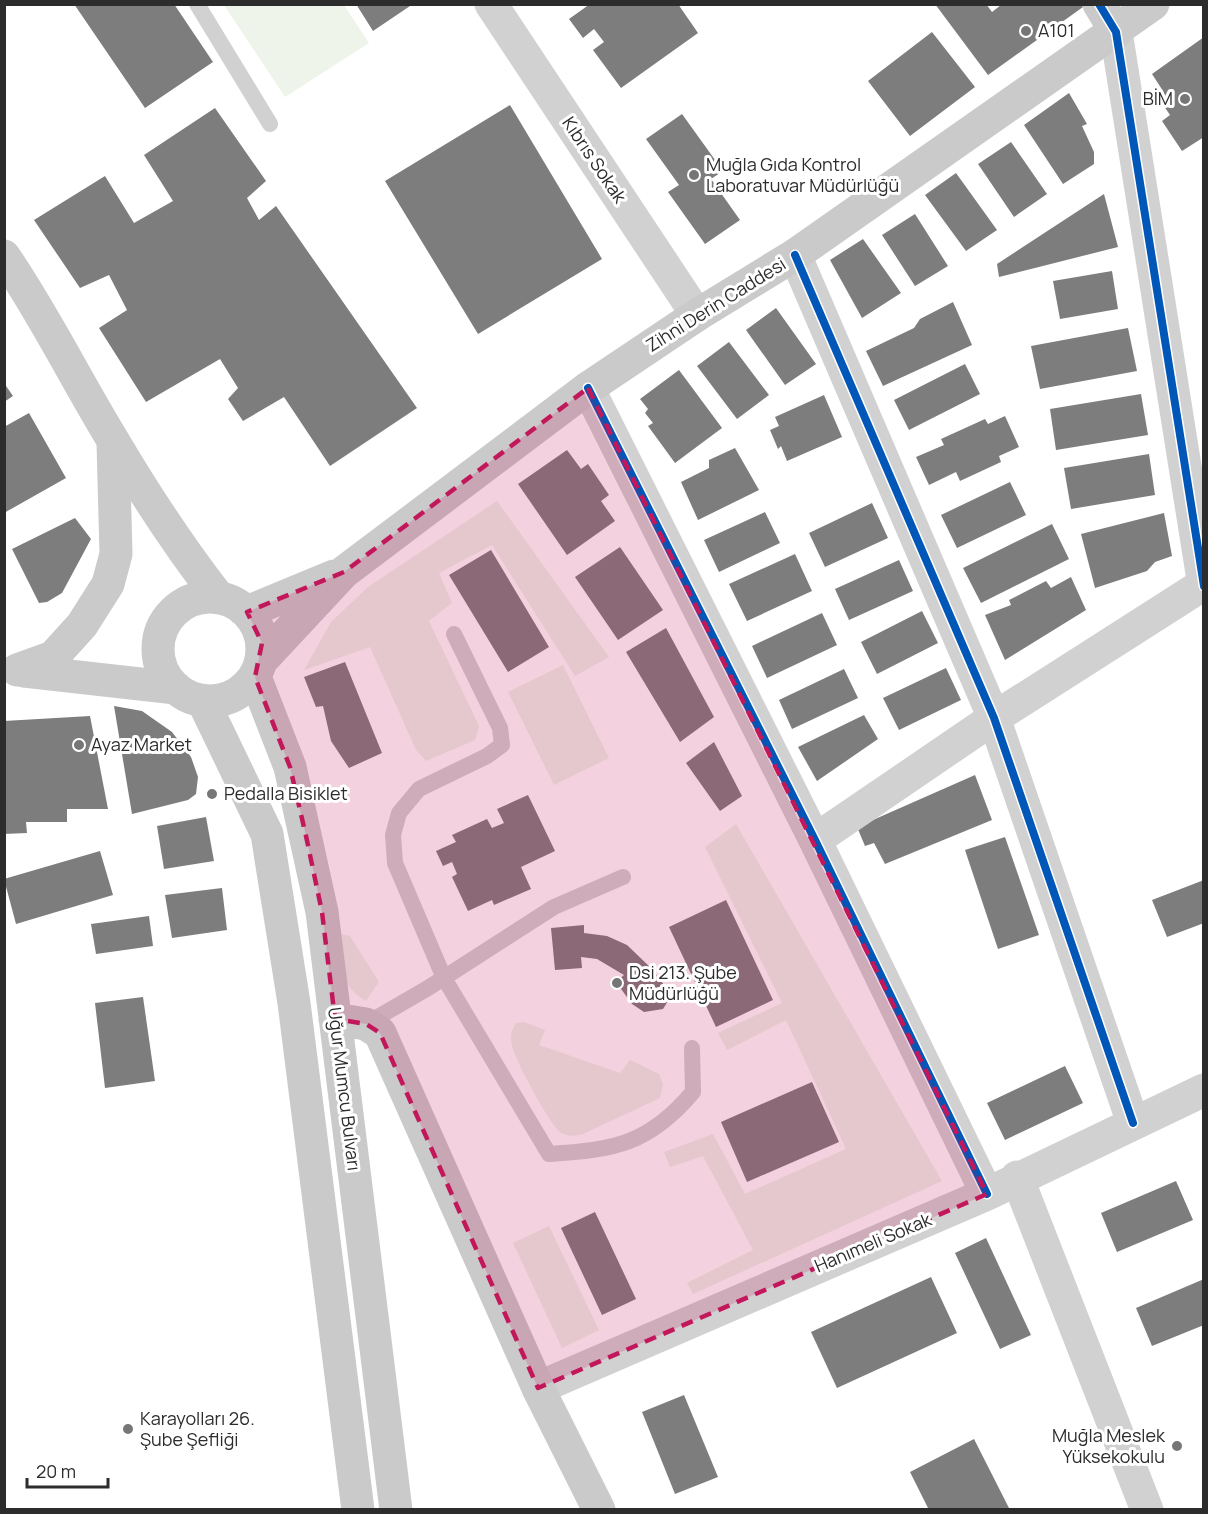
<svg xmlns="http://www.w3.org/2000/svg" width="1208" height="1514" viewBox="0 0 1208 1514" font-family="Manrope,sans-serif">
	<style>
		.green { fill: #eef4ea }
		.building { fill: #7d7d7d }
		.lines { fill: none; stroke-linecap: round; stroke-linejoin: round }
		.lane { stroke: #d1d1d1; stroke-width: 16 }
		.street { stroke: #d1d1d1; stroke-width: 33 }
		.secondary { stroke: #cacaca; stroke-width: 33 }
		.cycleway-casing { stroke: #fff; stroke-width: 11 }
		.cycleway { stroke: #0057b8; stroke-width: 8 }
		.marked { fill: #c2185b; fill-opacity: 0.2; stroke: #c2185b; stroke-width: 4.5; stroke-dasharray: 12 8; stroke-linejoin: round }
		.poi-dot { fill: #767676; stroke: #fff; stroke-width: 2 }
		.labels { text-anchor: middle; stroke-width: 6; stroke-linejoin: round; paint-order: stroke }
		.poi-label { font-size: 18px; fill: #2c2c2c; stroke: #fff; text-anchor: start }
		.street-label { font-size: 18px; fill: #2c2c2c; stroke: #fff }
	</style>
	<rect width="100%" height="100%" fill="#fff"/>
	<!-- green -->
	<path class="green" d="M224,5H344L369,43L285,97Z
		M497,501L609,657L575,676L492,545L439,573L452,603L429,621L479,726L475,740L426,761L416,750L370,647L304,670L331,622L368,587Z
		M563,665L609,758L554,785L508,692Z
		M736,824L942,1181L693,1294L687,1283L753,1250L703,1156L670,1167L664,1152L713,1134L745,1194L846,1149L786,1020L727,1050L718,1033L782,1003L705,847Z
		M340,934L350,936L379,982L366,1001C338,985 340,963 340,934Z
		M524,1022L545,1030L539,1045L620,1073L630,1060L659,1074L663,1084L660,1098L583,1134C575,1136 567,1137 560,1132C551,1126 513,1057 512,1045C510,1036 511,1031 516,1023Z
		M549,1226L599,1330L562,1348L513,1243Z"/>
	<!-- building -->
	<path class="building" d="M74,4H174L213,62L145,108Z
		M356,4H413L373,31Z
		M590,4H678L698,33L621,88L593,50L604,42L594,29L583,38L569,19Z
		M935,4H986L992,12L1001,5H1082L1083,7L988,75Z
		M932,32L975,87L910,136L868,81Z
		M1204,37V137L1182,151L1162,121L1170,115L1157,96L1163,91L1152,74Z
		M1069,93L1087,124L1082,126L1094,152V164L1063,184L1024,125Z
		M510,105L602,259L478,334L385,181Z
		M215,108L266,181L247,198L259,220L276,206L417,408L330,466L284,397L243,421L228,399L238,388L220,359L146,402L99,328L127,310L109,275L80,288L34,220L105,176L134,223L173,201L144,155Z
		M682,114L723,171L711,179L740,220L705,244L668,192L679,185L646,139Z
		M1011,142L1047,194L1014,217L978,164Z
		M956,173L997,230L966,251L925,195Z
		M1104,194L1118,247L999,277L997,264Z
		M915,214L948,266L915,286L882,235Z
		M863,239L901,293L862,318L830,260Z
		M1112,271L1118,309L1060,319L1053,281Z
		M953,302L972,345L883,386L866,351L914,328L920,319Z
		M776,308L816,364L785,385L746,330Z
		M1128,328L1137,371L1040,389L1031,346Z
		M729,342L769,395L737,419L697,366Z
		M965,364L980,394L909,430L894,400Z
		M679,370L722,428L675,463L648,426L653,423L645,413L648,409L640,399Z
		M4,383L13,396L4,402Z
		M1141,394L1148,435L1056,450L1050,409Z
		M824,395L842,437L787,461L781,446L778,449L770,430L779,426L775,417Z
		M29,413L66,478L4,513V427Z
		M1005,416L1019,447L999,456L1001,462L960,481L956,472L929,485L916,457L944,445L941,439L985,419L988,424Z
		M735,448L759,490L698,520L681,482L709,468V460Z
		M567,450L581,469L588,464L609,495L601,501L615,521L567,555L518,484Z
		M1149,454L1155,495L1071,509L1064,468Z
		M1010,482L1026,515L957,548L941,515Z
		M872,503L888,538L825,567L809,533Z
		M765,512L780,543L719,572L704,540Z
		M1164,513L1172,556L1155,562L1147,571L1095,588L1081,534Z
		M75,518L91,539L62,593L47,602L39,603L12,549Z
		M1052,524L1069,559L981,603L963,568Z
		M620,547L663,610L618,640L575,577Z
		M491,550L549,647L508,672L449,575Z
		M795,554L812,591L747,621L729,584Z
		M899,560L913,591L849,620L835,589Z
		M1071,577L1086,610L1005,660L985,615L1011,605L1009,600L1046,581L1051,588Z
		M922,611L938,643L877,674L861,642Z
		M822,613L837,645L767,678L752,646Z
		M666,628L714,717L680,742L626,652Z
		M345,662L382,753L349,768L331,741L323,706L316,707L304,677Z
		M946,668L961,700L899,730L883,698Z
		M844,669L858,698L792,729L779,700Z
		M114,706L142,711L172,732L191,757L198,777L196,794L188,800L132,814Z
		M864,715L878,739L817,781L798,747Z
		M90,716L108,809H67V822H26L27,833L4,834V721Z
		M714,742L742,796L720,811L686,763Z
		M975,775L992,820L885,864L874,843L865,846L857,827Z
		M528,795L555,851L521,867L531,889L494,905L492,900L468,911L452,877L457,874L452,862L443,866L436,851L456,842L452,835L487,819L492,828L504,823L497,809Z
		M206,817L214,861L164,869L157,826Z
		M1005,837L1039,935L998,949L965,850Z
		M100,851L113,895L16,924L4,879Z
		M1204,880V923L1167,937L1152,900Z
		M222,888L227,930L172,938L165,895Z
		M726,900L773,1000L716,1027L669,927Z
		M149,916L153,946L96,954L91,924Z
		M584,925V933L607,936L627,945L652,969L667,989L668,1001L663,1009L644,1012L632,1004L616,982L624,975L597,959L581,957L582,968L555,970L551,928Z
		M143,997L155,1081L105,1088L95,1003Z
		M1065,1066L1083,1103L1005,1140L987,1103Z
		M812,1082L839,1142L747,1182L721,1122Z
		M1176,1181L1193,1220L1117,1252L1101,1213Z
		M595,1212L636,1299L602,1315L561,1228Z
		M986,1238L1031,1335L1000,1349L955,1253Z
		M931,1277L957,1333L837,1388L811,1332Z
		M1204,1279V1325L1152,1346L1136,1308Z
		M684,1395L718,1477L675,1494L642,1412Z
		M974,1439L1010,1510H929L910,1472Z"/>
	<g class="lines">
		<!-- lane -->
		<path class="lane" d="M197,4L270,124
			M454,634L500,728L502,745L487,756L419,789L399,813L393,835L395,863L444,978L549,1154C615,1150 649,1144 693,1092L692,1048
			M366,1024L428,988L554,907L623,877"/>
		<!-- street -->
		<path class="street" d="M491,4L697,315
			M1116,32L1204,586
			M795,255L994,718L1133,1123
			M588,388L815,840L987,1194
			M815,840L994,718L1204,584
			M1017,1177L1147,1510
			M538,1388L987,1194L1204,1090"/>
		<!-- secondary -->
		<path class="secondary" d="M1099,4L1116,32
			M4,256C45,316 76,380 114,442C146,496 180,548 219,598
			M158 649a52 52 0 1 1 104 0a52 52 0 1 1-104 0Z
			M247,612L334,576
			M261,661L344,572L588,388L697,315L795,255L1153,4
			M17,670L53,657L82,625L108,584L116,554L113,443
			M24,671L176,688
			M255,677L290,767L322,912L396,1510
			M203,701L267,834L294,1003L358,1510
			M335,1019L366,1024L380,1033L538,1388L599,1510"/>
		<defs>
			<path id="cycleway" d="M1099,4L1116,32L1204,586
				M795,255L994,718L1133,1123
				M588,388L815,840L987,1194"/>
		</defs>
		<!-- cycleway casing -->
		<use href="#cycleway" class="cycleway-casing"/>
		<!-- cycleway -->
		<use href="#cycleway" class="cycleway"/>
	</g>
	<!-- marked area -->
	<path class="marked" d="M588,388L987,1194L538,1388L380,1033L366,1024L335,1019L322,912L306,836L290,767L255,677L262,643L247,612L344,572Z"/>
	<!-- markers -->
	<g class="poi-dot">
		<circle cx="1026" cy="31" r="6"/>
		<circle cx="1185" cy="99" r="6"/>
		<circle cx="694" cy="175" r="6"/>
		<circle cx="79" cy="745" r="6"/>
		<circle cx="212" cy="794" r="6"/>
		<circle cx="617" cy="983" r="6"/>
		<circle cx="128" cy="1429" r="6"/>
		<circle cx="1177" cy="1446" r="6"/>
	</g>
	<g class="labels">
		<!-- poi labels -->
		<g class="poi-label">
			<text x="1038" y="37">A101</text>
			<text x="1173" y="105" text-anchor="end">BİM</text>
			<text x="706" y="171">Muğla Gıda Kontrol<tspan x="706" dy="21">Laboratuvar Müdürlüğü</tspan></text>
			<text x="91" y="751">Ayaz Market</text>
			<text x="224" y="800">Pedalla Bisiklet</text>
			<text x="629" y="979">Dsi 213. Şube<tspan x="629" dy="21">Müdürlüğü</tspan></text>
			<text x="140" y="1425">Karayolları 26.<tspan x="140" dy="21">Şube Şefliği</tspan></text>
			<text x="1165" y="1442" text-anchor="end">Muğla Meslek<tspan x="1165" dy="21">Yüksekokulu</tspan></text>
		</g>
		<!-- street labels -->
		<g class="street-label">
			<text transform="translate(594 160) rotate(56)" y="6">Kıbrıs Sokak</text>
			<text transform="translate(716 305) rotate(-32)" y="6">Zihni Derin Caddesi</text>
			<text transform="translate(344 1089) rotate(83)" y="6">Uğur Mumcu Bulvarı</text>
			<text transform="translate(873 1243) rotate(-23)" y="6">Hanımeli Sokak</text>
		</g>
	</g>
	<!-- border -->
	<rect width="1208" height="1514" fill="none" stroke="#2c2c2c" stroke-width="12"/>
	<!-- scale -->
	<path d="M27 1478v9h81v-9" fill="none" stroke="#2c2c2c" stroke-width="3"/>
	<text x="36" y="1478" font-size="18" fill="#2c2c2c" stroke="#ffffff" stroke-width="4.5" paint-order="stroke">20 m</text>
</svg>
